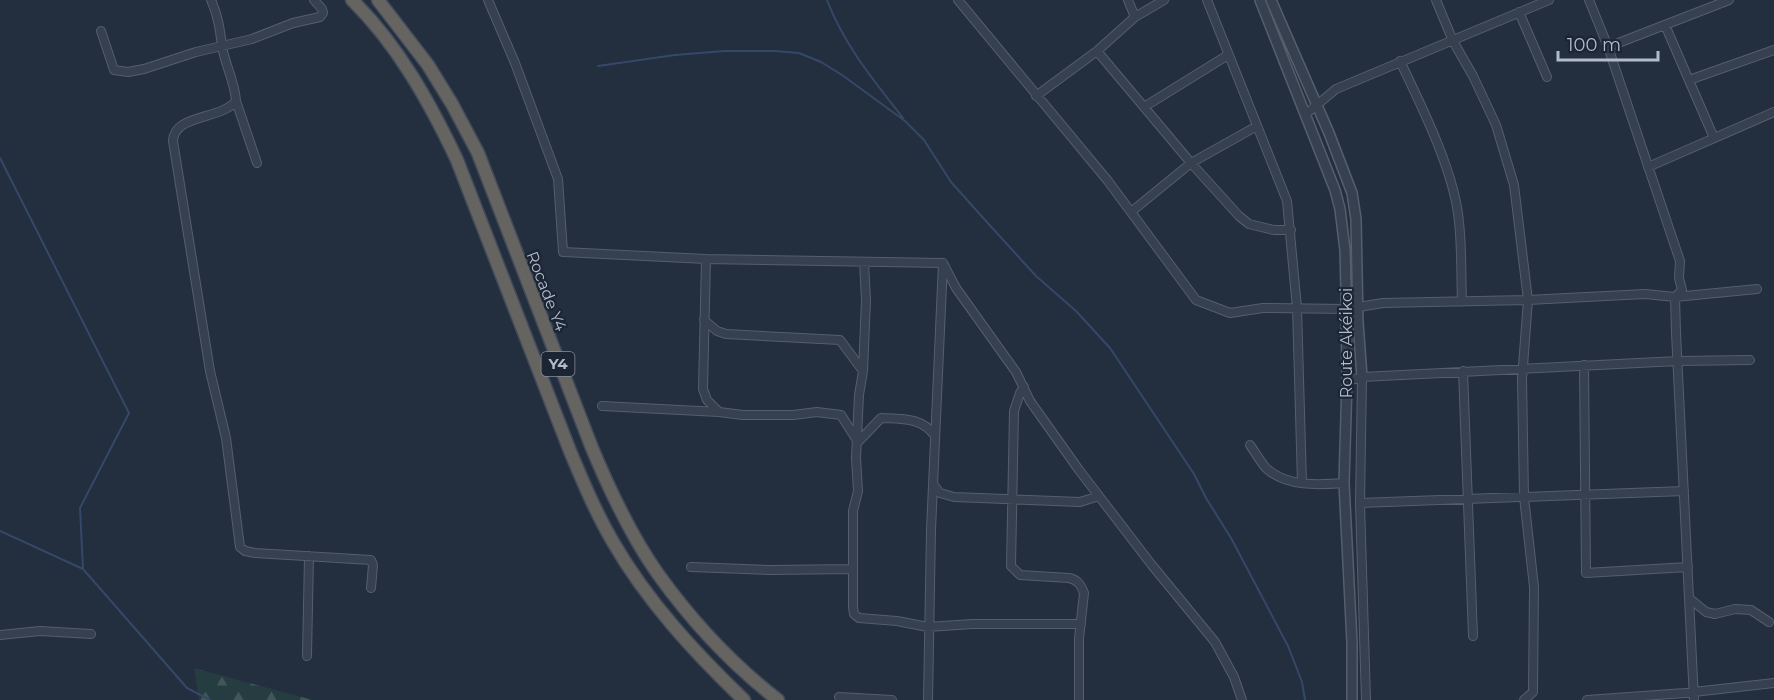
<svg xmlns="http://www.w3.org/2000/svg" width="1774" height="700" viewBox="0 0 1774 700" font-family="Montserrat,sans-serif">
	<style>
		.forest { fill: url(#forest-firs) }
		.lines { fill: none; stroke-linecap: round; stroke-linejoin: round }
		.stream { stroke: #354867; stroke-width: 2 }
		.minor-casing { stroke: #555e6d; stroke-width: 10 }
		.tertiary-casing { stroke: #555e6d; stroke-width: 12 }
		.trunk-casing { stroke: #424b5a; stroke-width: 15 }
		.minor { stroke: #37404f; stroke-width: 8 }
		.tertiary { stroke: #37404f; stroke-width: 9 }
		.trunk { stroke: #666461; stroke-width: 12 }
		.labels { text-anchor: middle; stroke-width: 4.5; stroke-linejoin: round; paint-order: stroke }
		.shield { fill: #1c2534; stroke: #868e9d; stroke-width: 1.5 }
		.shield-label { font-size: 15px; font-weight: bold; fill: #b3bbca }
		.street-label { font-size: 16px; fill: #b3bbca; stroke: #1c2534 }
	</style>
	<defs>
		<pattern id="forest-firs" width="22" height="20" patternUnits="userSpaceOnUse" patternTransform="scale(1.5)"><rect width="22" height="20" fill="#253c40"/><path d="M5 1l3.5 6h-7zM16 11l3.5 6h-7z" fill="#42565a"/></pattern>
	</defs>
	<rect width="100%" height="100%" fill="#232e3f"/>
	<!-- forest -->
	<path class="forest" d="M194,668L313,700H199Z"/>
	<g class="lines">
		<!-- stream -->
		<path class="stream" d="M827,0C844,45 874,81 903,118
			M598,66L675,55L724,51H775L799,53L821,62L842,75L905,121L924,140L951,182L985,220L1036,276L1076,311L1110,348L1194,474L1206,498L1231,538L1288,646L1302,682L1305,700
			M0,158L129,413L80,508L83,569
			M0,531L83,569L187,688L210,700"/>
		<defs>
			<path id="minor" d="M211,0C218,15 220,30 222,46C225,65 235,82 236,101C221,120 174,114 173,141L210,371L226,438L240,547L245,551L255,553L371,560L373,565L371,588
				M488,0L515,63L558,179L563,252L706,259L943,263L956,288L1016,372L1030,401L1079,470L1151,564L1215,642L1234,677L1242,700
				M958,0L1108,181L1196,300L1230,313L1263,308L1346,309L1383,303L1528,300L1645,294L1675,297L1757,289
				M1128,0L1135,17
				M1207,0L1287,201L1297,308L1302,483
				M1436,0L1453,41L1473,76L1496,125L1514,185L1528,300L1522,379L1524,497L1534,587L1533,692L1524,700
				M1589,0L1608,47L1680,261L1679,278L1682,290L1675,297L1676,333L1694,700
				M1519,12L1547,77
				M1665,25L1714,138
				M101,31L114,70L128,72L144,69L196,52L252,39L293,23L320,17L323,13L322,9L314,0
				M1608,47L1729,0
				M1097,51L1191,163L1239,216L1249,224L1274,230H1291
				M1400,61C1422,107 1455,173 1459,222C1462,249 1461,275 1462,302
				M1689,80L1774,50
				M1036,96L1097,51L1135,17L1164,0
				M236,101L257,163
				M1144,107L1228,55
				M1306,114L1336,89L1549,0
				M1648,167L1774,112
				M1131,212L1191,163L1257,126
				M706,259L703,389L707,400L719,412
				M864,262L866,300L863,371L859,395L856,458L858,491L853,511V607L854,614L859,618L897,621L928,627L972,624H1081
				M704,320L717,331L726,334L840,340L863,371
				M1584,365L1586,573L1688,567
				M1463,371L1473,636
				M1362,377L1360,503L1366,700
				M1347,381L1362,377L1678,361L1750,360
				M1024,387L1020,393L1014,411L1011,566L1020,575L1069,578C1078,580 1081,585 1084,593L1079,639V700
				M602,406L719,412L743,415H793L817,412L841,415L858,442L881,418C902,419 922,417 935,436
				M1250,445C1255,452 1260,461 1266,468C1286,487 1319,485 1344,483
				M933,484L940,493L954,497L1080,502L1099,496
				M1360,503L1684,491
				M691,567L769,570L853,569
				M1689,598L1706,612L1715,614L1735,609L1751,610L1769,622
				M0,635L40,631L91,634
				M307,656L309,556
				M839,697L892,700
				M928,700L931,530L943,263
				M1587,700L1685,693L1774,683"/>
			<path id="tertiary" d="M1260,0L1335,190L1340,209L1345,250L1346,289L1347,381L1344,483L1352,642V700
				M1271,0L1329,133L1352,193L1356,219L1358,322L1362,377"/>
			<path id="trunk" d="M352,0C398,45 430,103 457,160L570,451C583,482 596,513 613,542C647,601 695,653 744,700
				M378,0L428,65L452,104L478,153L592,448C610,491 631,536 658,574C691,620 733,665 778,700"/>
		</defs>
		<!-- minor casing -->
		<use href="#minor" class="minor-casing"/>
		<!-- tertiary casing -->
		<use href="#tertiary" class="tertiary-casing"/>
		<!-- trunk casing -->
		<use href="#trunk" class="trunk-casing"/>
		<!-- minor -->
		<use href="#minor" class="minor"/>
		<!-- tertiary -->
		<use href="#tertiary" class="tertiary"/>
		<!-- trunk -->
		<use href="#trunk" class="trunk"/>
	</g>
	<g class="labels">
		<!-- shield labels -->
		<rect class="shield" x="541.5" y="352" width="33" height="24" rx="4.5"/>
		<g class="shield-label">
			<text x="558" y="369">Y4</text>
		</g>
		<!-- street labels -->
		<g class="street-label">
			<text transform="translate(547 291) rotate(69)" y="6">Rocade Y4</text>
			<text transform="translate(1346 343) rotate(-90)" y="6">Route Akéikoi</text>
		</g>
	</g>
	<!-- scale -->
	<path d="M1558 51v9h100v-9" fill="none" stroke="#b3bbca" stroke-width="3"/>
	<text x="1567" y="51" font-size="18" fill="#b3bbca" stroke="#1c2534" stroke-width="4.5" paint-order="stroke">100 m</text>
</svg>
